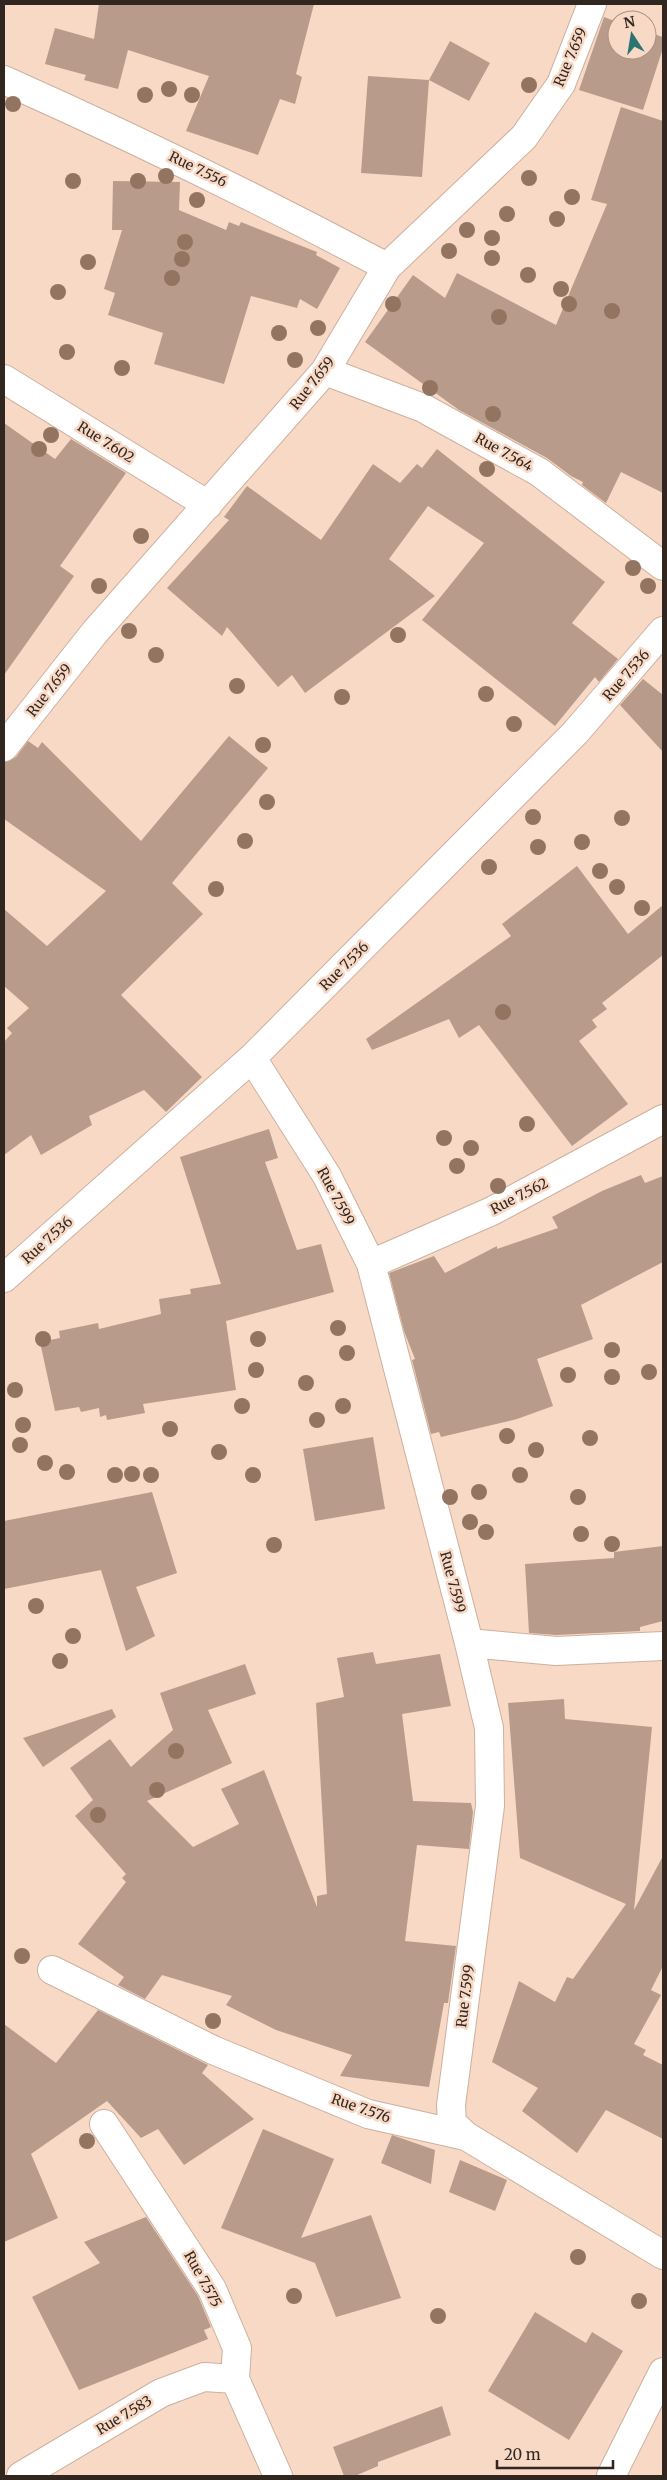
<svg xmlns="http://www.w3.org/2000/svg" width="667" height="2480" viewBox="0 0 667 2480" font-family="Merriweather,serif">
	<style>
		.building { fill: #b89b8a }
		.lines { fill: none; stroke-linecap: round; stroke-linejoin: round }
		.minor-casing { stroke: #ceb09e; stroke-width: 30 }
		.minor { stroke: #fff; stroke-width: 28 }
		.tree { fill: #937461 }
		.labels { text-anchor: middle; stroke-width: 5; stroke-linejoin: round; paint-order: stroke }
		.street-label { font-size: 14px; fill: #322720; stroke: #f8d9c6 }
	</style>
	<rect width="100%" height="100%" fill="#f8d9c6"/>
	<!-- building -->
	<path class="building" d="M99,4H314L296,74L302,77L295,104L280,99L258,155L186,131L209,76L128,50L118,89L84,80L86,75L45,64L55,28L94,39Z
		M604,17L617,22V50H647V32L663,37V48L643,110L579,90Z
		M450,41L490,63L469,101L429,80Z
		M368,76L429,80L422,177L361,173Z
		M621,107L663,121V493L621,472L606,503L582,485L583,482L571,476L547,458L459,410L365,342L413,275L445,298L457,273L556,325L607,204L591,200Z
		M113,181L180,182L179,210L226,230L229,222L239,226L241,222L317,252L316,255L340,268L317,309L300,299L297,308L251,296L224,384L154,364L163,333L108,315L115,293L104,289L122,230H112Z
		M4,423L55,459L71,439L126,473L60,566L74,576L4,675Z
		M437,449L605,582L572,623L618,659L599,682L595,677L555,726L422,620L484,543L428,506L389,559L435,596L305,693L292,675L278,687L227,627L222,636L167,588L229,520L224,517L247,486L321,540L373,464L400,483L417,464L422,468Z
		M643,679L663,695V752L620,705Z
		M229,736L268,768L172,883L203,914L121,995L202,1077L166,1112L144,1090L89,1116L92,1125L41,1155L31,1135L4,1155V1042L12,1033L7,1028L29,1008L4,986V909L47,946L106,891L4,819V762L16,757L28,741L38,748L42,742L141,841Z
		M577,866L628,934L663,905V955L602,1003L607,1009L592,1020L597,1027L579,1041L628,1104L572,1146L479,1025L459,1038L449,1019L372,1050L366,1039L511,936L502,924Z
		M269,1129L278,1158L265,1162L297,1250L321,1244L334,1292L226,1321L236,1390L143,1404L145,1413L107,1420L106,1415L100,1417L99,1408L81,1412L79,1407L55,1411L40,1342L60,1338L59,1331L98,1323L99,1329L161,1314L159,1299L191,1294L190,1289L221,1284L180,1157Z
		M641,1175L645,1183L663,1176V1262L581,1305L593,1339L537,1359L553,1406L517,1419L441,1437L439,1432L431,1434L412,1360L415,1359L404,1331L389,1273L434,1256L445,1273L497,1246V1249L558,1228L552,1217L602,1191Z
		M373,1437L385,1509L315,1521L303,1449Z
		M152,1492L177,1573L136,1587L155,1636L126,1651L101,1570L4,1589V1521Z
		M663,1546V1621L640,1627V1631L556,1635L529,1633L525,1564L614,1558V1552Z
		M373,1652L376,1664L440,1654L451,1706L402,1714L413,1801L471,1803L473,1812L469,1849L417,1845L405,1941L456,1946L448,2003H444L429,2087L340,2076L352,2055L276,2030L226,2005L232,1996L162,1975L145,1999L118,1985L124,1977L78,1944L126,1882L122,1878L126,1874L75,1816L93,1800L70,1768L110,1739L131,1767L173,1730L160,1693L245,1664L256,1694L208,1710L232,1763L147,1801L193,1847L239,1824L221,1789L264,1770L317,1907V1896L327,1894L316,1703L344,1697L337,1658Z
		M564,1699L565,1719L652,1727L634,1910L663,1856V1966L651,1990L661,1995L634,2044L646,2050L643,2055L663,2065V2139L606,2110L577,2153L522,2111L538,2088L492,2062L519,1981L555,2002L567,1977L573,1979L626,1904L520,1858L508,1703Z
		M112,1709L116,1717L43,1767L23,1738Z
		M98,2010L208,2065L202,2073L254,2119L184,2165L158,2129L141,2138L107,2101L31,2154L58,2218L4,2242V2024L56,2063Z
		M263,2129L334,2159L301,2238L371,2215L401,2298L336,2317L315,2263L221,2228Z
		M392,2135L435,2150L431,2184L381,2163Z
		M460,2160L507,2180L495,2211L449,2192Z
		M146,2217L198,2296L211,2327L204,2330L208,2339L79,2390L32,2297L100,2263L84,2242Z
		M535,2312L586,2343L592,2332L623,2351L569,2440L488,2391Z
		M442,2406L451,2435L378,2462V2466L355,2476H344L333,2447Z"/>
	<g class="lines">
		<defs>
			<path id="minor" d="M4,80C134,138 261,200 387,267
				M325,371L423,408L539,472L663,566
				M4,379L208,505
				M4,747L95,632L325,371L387,267L524,137L561,84L592,4
				M252,1058L327,1176L371,1264L469,1643L489,1728L490,1806L451,2105L452,2123L466,2136
				M371,1264L492,1211L663,1119
				M4,1278L252,1058L575,733L663,631
				M469,1643L556,1651L663,1646
				M52,1970L213,2050L368,2114L466,2136L663,2255
				M104,2124L212,2289L237,2348L235,2379L278,2476
				M21,2476L161,2393L204,2377L235,2379
				M611,2476L663,2372"/>
		</defs>
		<!-- minor casing -->
		<use href="#minor" class="minor-casing"/>
		<!-- minor -->
		<use href="#minor" class="minor"/>
	</g>
	<!-- trees -->
	<g class="tree">
		<circle cx="529" cy="85" r="8"/>
		<circle cx="169" cy="89" r="8"/>
		<circle cx="145" cy="95" r="8"/>
		<circle cx="192" cy="95" r="8"/>
		<circle cx="13" cy="104" r="8"/>
		<circle cx="166" cy="176" r="8"/>
		<circle cx="529" cy="178" r="8"/>
		<circle cx="73" cy="181" r="8"/>
		<circle cx="138" cy="181" r="8"/>
		<circle cx="572" cy="197" r="8"/>
		<circle cx="197" cy="200" r="8"/>
		<circle cx="507" cy="214" r="8"/>
		<circle cx="557" cy="219" r="8"/>
		<circle cx="467" cy="230" r="8"/>
		<circle cx="492" cy="238" r="8"/>
		<circle cx="185" cy="242" r="8"/>
		<circle cx="449" cy="251" r="8"/>
		<circle cx="492" cy="258" r="8"/>
		<circle cx="182" cy="259" r="8"/>
		<circle cx="88" cy="262" r="8"/>
		<circle cx="528" cy="275" r="8"/>
		<circle cx="172" cy="278" r="8"/>
		<circle cx="561" cy="289" r="8"/>
		<circle cx="58" cy="292" r="8"/>
		<circle cx="393" cy="304" r="8"/>
		<circle cx="569" cy="304" r="8"/>
		<circle cx="612" cy="311" r="8"/>
		<circle cx="499" cy="317" r="8"/>
		<circle cx="318" cy="328" r="8"/>
		<circle cx="279" cy="333" r="8"/>
		<circle cx="67" cy="352" r="8"/>
		<circle cx="295" cy="360" r="8"/>
		<circle cx="122" cy="368" r="8"/>
		<circle cx="430" cy="388" r="8"/>
		<circle cx="493" cy="414" r="8"/>
		<circle cx="51" cy="435" r="8"/>
		<circle cx="39" cy="449" r="8"/>
		<circle cx="487" cy="469" r="8"/>
		<circle cx="141" cy="536" r="8"/>
		<circle cx="633" cy="568" r="8"/>
		<circle cx="99" cy="586" r="8"/>
		<circle cx="648" cy="586" r="8"/>
		<circle cx="129" cy="631" r="8"/>
		<circle cx="398" cy="635" r="8"/>
		<circle cx="156" cy="655" r="8"/>
		<circle cx="237" cy="686" r="8"/>
		<circle cx="486" cy="694" r="8"/>
		<circle cx="342" cy="697" r="8"/>
		<circle cx="514" cy="724" r="8"/>
		<circle cx="263" cy="745" r="8"/>
		<circle cx="267" cy="802" r="8"/>
		<circle cx="533" cy="817" r="8"/>
		<circle cx="622" cy="818" r="8"/>
		<circle cx="245" cy="841" r="8"/>
		<circle cx="582" cy="842" r="8"/>
		<circle cx="538" cy="847" r="8"/>
		<circle cx="489" cy="867" r="8"/>
		<circle cx="600" cy="871" r="8"/>
		<circle cx="617" cy="887" r="8"/>
		<circle cx="216" cy="889" r="8"/>
		<circle cx="642" cy="908" r="8"/>
		<circle cx="503" cy="1012" r="8"/>
		<circle cx="527" cy="1124" r="8"/>
		<circle cx="444" cy="1138" r="8"/>
		<circle cx="471" cy="1148" r="8"/>
		<circle cx="457" cy="1166" r="8"/>
		<circle cx="498" cy="1186" r="8"/>
		<circle cx="338" cy="1328" r="8"/>
		<circle cx="43" cy="1339" r="8"/>
		<circle cx="258" cy="1339" r="8"/>
		<circle cx="612" cy="1350" r="8"/>
		<circle cx="347" cy="1353" r="8"/>
		<circle cx="256" cy="1370" r="8"/>
		<circle cx="649" cy="1372" r="8"/>
		<circle cx="568" cy="1375" r="8"/>
		<circle cx="612" cy="1377" r="8"/>
		<circle cx="306" cy="1383" r="8"/>
		<circle cx="15" cy="1390" r="8"/>
		<circle cx="242" cy="1406" r="8"/>
		<circle cx="343" cy="1406" r="8"/>
		<circle cx="317" cy="1420" r="8"/>
		<circle cx="23" cy="1425" r="8"/>
		<circle cx="170" cy="1429" r="8"/>
		<circle cx="507" cy="1436" r="8"/>
		<circle cx="590" cy="1438" r="8"/>
		<circle cx="20" cy="1445" r="8"/>
		<circle cx="536" cy="1450" r="8"/>
		<circle cx="219" cy="1452" r="8"/>
		<circle cx="45" cy="1463" r="8"/>
		<circle cx="67" cy="1472" r="8"/>
		<circle cx="132" cy="1474" r="8"/>
		<circle cx="115" cy="1475" r="8"/>
		<circle cx="151" cy="1475" r="8"/>
		<circle cx="253" cy="1475" r="8"/>
		<circle cx="520" cy="1475" r="8"/>
		<circle cx="479" cy="1492" r="8"/>
		<circle cx="450" cy="1497" r="8"/>
		<circle cx="578" cy="1497" r="8"/>
		<circle cx="470" cy="1522" r="8"/>
		<circle cx="486" cy="1532" r="8"/>
		<circle cx="581" cy="1534" r="8"/>
		<circle cx="612" cy="1544" r="8"/>
		<circle cx="274" cy="1545" r="8"/>
		<circle cx="36" cy="1606" r="8"/>
		<circle cx="73" cy="1636" r="8"/>
		<circle cx="60" cy="1661" r="8"/>
		<circle cx="176" cy="1751" r="8"/>
		<circle cx="157" cy="1790" r="8"/>
		<circle cx="98" cy="1815" r="8"/>
		<circle cx="22" cy="1956" r="8"/>
		<circle cx="213" cy="2021" r="8"/>
		<circle cx="87" cy="2141" r="8"/>
		<circle cx="578" cy="2257" r="8"/>
		<circle cx="294" cy="2296" r="8"/>
		<circle cx="639" cy="2301" r="8"/>
		<circle cx="438" cy="2316" r="8"/>
	</g>
	<g class="labels">
		<!-- street labels -->
		<g class="street-label">
			<text transform="translate(570 57) rotate(-67)" y="5">Rue 7.659</text>
			<text transform="translate(198 169) rotate(26)" y="5">Rue 7.556</text>
			<text transform="translate(312 383) rotate(-52)" y="5">Rue 7.659</text>
			<text transform="translate(106 442) rotate(32)" y="5">Rue 7.602</text>
			<text transform="translate(504 452) rotate(29)" y="5">Rue 7.564</text>
			<text transform="translate(626 675) rotate(-49)" y="5">Rue 7.536</text>
			<text transform="translate(49 690) rotate(-52)" y="5">Rue 7.659</text>
			<text transform="translate(344 966) rotate(-45)" y="5">Rue 7.536</text>
			<text transform="translate(336 1196) rotate(62)" y="5">Rue 7.599</text>
			<text transform="translate(519 1196) rotate(-27)" y="5">Rue 7.562</text>
			<text transform="translate(47 1240) rotate(-42)" y="5">Rue 7.536</text>
			<text transform="translate(453 1582) rotate(75)" y="5">Rue 7.599</text>
			<text transform="translate(465 1996) rotate(-83)" y="5">Rue 7.599</text>
			<text transform="translate(361 2108) rotate(19)" y="5">Rue 7.576</text>
			<text transform="translate(203 2279) rotate(61)" y="5">Rue 7.575</text>
			<text transform="translate(124 2415) rotate(-31)" y="5">Rue 7.583</text>
		</g>
	</g>
	<!-- border -->
	<rect width="667" height="2480" fill="none" stroke="#322720" stroke-width="10"/>
	<!-- north arrow -->
	<g transform="translate(632 35) rotate(348)"><circle r="24" fill="#f8d9c6" stroke="#a99284"/>
	<path d="M0-4L9 19L0 12L-9 19Z" fill="#2a7472"/>
	<text y="-8" font-size="14" font-weight="bold" text-anchor="middle" fill="#322720">N</text>
	</g>
	<!-- scale -->
	<path d="M497 2460v8h116v-8" fill="none" stroke="#322720" stroke-width="2.5"/>
	<text x="504" y="2460" font-size="15" fill="#322720" stroke="#f8d9c6" stroke-width="4" paint-order="stroke">20 m</text>
</svg>
